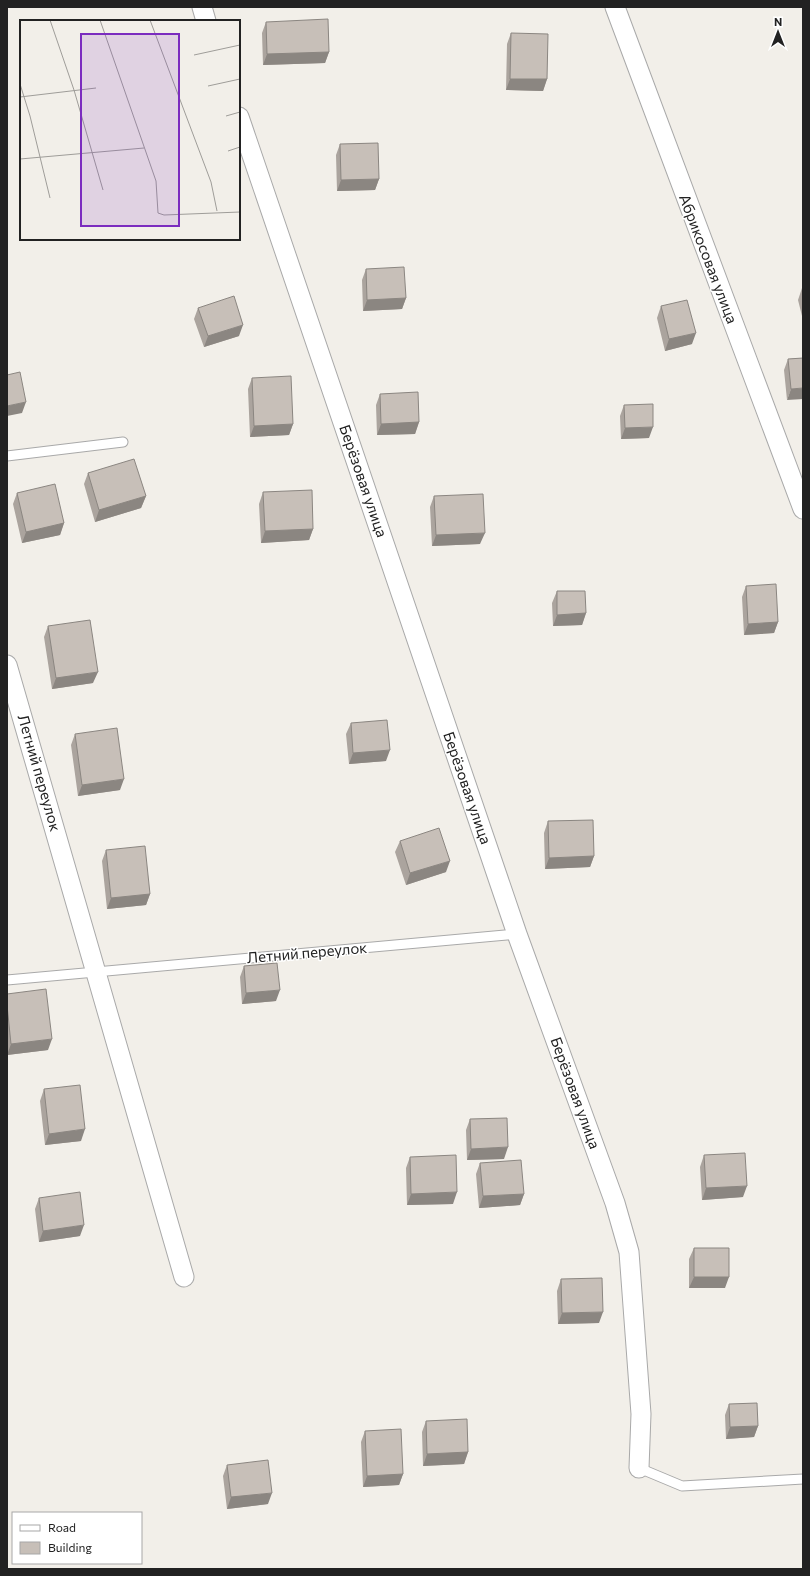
<svg xmlns="http://www.w3.org/2000/svg" width="810" height="1576" viewBox="0 0 810 1576" font-family="Commissioner,sans-serif">
	<style>
		.lines { fill: none; stroke-linecap: round; stroke-linejoin: round }
		.service-casing { stroke: #a9a9a9; stroke-width: 11 }
		.minor-casing { stroke: #a9a9a9; stroke-width: 21 }
		.service { stroke: #fff; stroke-width: 9 }
		.minor { stroke: #fff; stroke-width: 19 }
		.wall { fill: #aba49e }
		.shaded-wall { fill: #8b8681 }
		.building { fill: #c7bfb8; stroke: #8b8681 }
		.labels { text-anchor: middle; stroke-width: 3; stroke-linejoin: round; paint-order: stroke }
		.street-label { font-size: 15px; fill: #222; stroke: #fff }
		.inset-road { fill: none; stroke: #9f9d99; stroke-width: 1 }
		.view { fill: #7b2cbf; fill-opacity: 0.15; stroke: #7b2cbf; stroke-width: 2 }
		.inset-edge { fill: none; stroke: #222; stroke-width: 2 }
	</style>
	<rect width="100%" height="100%" fill="#f2efe9"/>
	<g class="lines">
		<defs>
			<path id="service" d="M7,456L123,442
				M7,980L517,934
				M639,1468L682,1486L803,1479"/>
			<path id="minor" d="M202,7L206,21
				M615,7L803,509
				M239,117L517,934L615,1203L629,1252L641,1414L639,1468
				M7,665L184,1277"/>
		</defs>
		<!-- service casing -->
		<use href="#service" class="service-casing"/>
		<!-- minor casing -->
		<use href="#minor" class="minor-casing"/>
		<!-- service -->
		<use href="#service" class="service"/>
		<!-- minor -->
		<use href="#minor" class="minor"/>
	</g>
	<!-- wall -->
	<path class="wall" d="M266,22L329,52L325,63L263,65L262,33Z
		M511,33L547,79L543,91L506,90L507,44Z
		M340,144L379,179L375,190L337,191L336,155Z
		M366,269L406,298L402,309L363,311L362,280Z
		M802,288H803V320L798,300Z
		M661,306L692,344L665,351L657,318Z
		M198,308L239,336L204,347L194,319Z
		M803,358L787,400L784,370L788,359Z
		M252,378L293,424L289,435L250,437L248,389Z
		M380,394L419,422L415,434L377,435L376,405Z
		M624,405L649,438L621,439L620,416Z
		M88,473L146,496L141,508L95,522L84,484Z
		M263,492L313,529L309,540L261,543L259,504Z
		M17,493L64,523L60,535L22,543L13,504Z
		M434,496L480,544L432,546L430,507Z
		M746,586L778,622L774,633L744,635L742,597Z
		M557,591L586,613L582,625L553,626L552,603Z
		M48,626L93,683L52,689L44,637Z
		M351,723L386,761L349,764L346,734Z
		M75,734L120,790L78,796L71,745Z
		M548,821L594,856L590,867L545,869L544,833Z
		M400,841L446,872L406,885L395,852Z
		M106,850L150,894L146,905L107,909L102,861Z
		M244,966L276,1001L242,1004L240,977Z
		M7,994L48,1050L7,1055Z
		M44,1089L81,1141L45,1145L40,1101Z
		M470,1119L504,1159L467,1160L466,1130Z
		M704,1155L743,1197L702,1200L700,1167Z
		M410,1157L453,1204L407,1205L406,1168Z
		M480,1163L524,1194L520,1205L479,1208L476,1174Z
		M39,1198L80,1236L39,1242L35,1209Z
		M694,1248L725,1288H689V1259Z
		M561,1279L599,1323L558,1324L557,1291Z
		M729,1404L758,1426L754,1437L726,1439L725,1415Z
		M426,1421L468,1452L464,1464L423,1466L422,1432Z
		M365,1431L403,1474L399,1485L363,1487L361,1442Z
		M227,1465L268,1504L227,1509L223,1476Z"/>
	<!-- shaded-wall -->
	<path class="shaded-wall" d="M329,52L325,63L263,65L267,54Z
		M510,79H547L543,91L506,90Z
		M379,179L375,190L337,191L341,180Z
		M406,298L402,309L363,311L367,300Z
		M243,325L239,336L204,347L208,336Z
		M696,333L692,344L665,351L669,339Z
		M803,388V399L787,400L791,389Z
		M26,402L22,413L7,416V406Z
		M419,422L415,434L377,435L381,424Z
		M293,424L289,435L250,437L254,426Z
		M653,427L649,438L621,439L625,428Z
		M146,496L141,508L95,522L99,510Z
		M64,523L60,535L22,543L26,532Z
		M313,529L309,540L261,543L265,531Z
		M485,533L480,544L432,546L436,535Z
		M586,613L582,625L553,626L557,615Z
		M778,622L774,633L744,635L748,624Z
		M98,672L93,683L52,689L56,678Z
		M390,750L386,761L349,764L353,753Z
		M124,779L120,790L78,796L82,785Z
		M594,856L590,867L545,869L549,858Z
		M450,861L446,872L406,885L410,873Z
		M150,894L146,905L107,909L111,898Z
		M280,990L276,1001L242,1004L246,993Z
		M52,1039L48,1050L7,1055L11,1044Z
		M85,1129L81,1141L45,1145L49,1134Z
		M508,1147L504,1159L467,1160L471,1149Z
		M747,1186L743,1197L702,1200L706,1188Z
		M457,1192L453,1204L407,1205L411,1194Z
		M524,1194L520,1205L479,1208L483,1196Z
		M84,1225L80,1236L39,1242L43,1231Z
		M694,1277H729L725,1288H689Z
		M603,1312L599,1323L558,1324L562,1313Z
		M758,1426L754,1437L726,1439L730,1427Z
		M468,1452L464,1464L423,1466L427,1454Z
		M403,1474L399,1485L363,1487L367,1476Z
		M272,1493L268,1504L227,1509L231,1497Z"/>
	<!-- building -->
	<path class="building" d="M328,19L329,52L267,54L266,22Z
		M511,33L548,34L547,79H510Z
		M378,143L379,179L341,180L340,144Z
		M404,267L406,298L367,300L366,269Z
		M234,296L243,325L208,336L198,308Z
		M687,300L696,333L669,339L661,306Z
		M803,358V388L791,389L788,359Z
		M20,372L26,402L7,406V375Z
		M291,376L293,424L254,426L252,378Z
		M418,392L419,422L381,424L380,394Z
		M653,404V427L625,428L624,405Z
		M134,459L146,496L99,510L88,473Z
		M55,484L64,523L26,532L17,493Z
		M312,490L313,529L265,531L263,492Z
		M483,494L485,533L436,535L434,496Z
		M776,584L778,622L748,624L746,586Z
		M557,591H585L586,613L557,615Z
		M90,620L98,672L56,678L48,626Z
		M387,720L390,750L353,753L351,723Z
		M117,728L124,779L82,785L75,734Z
		M593,820L594,856L549,858L548,821Z
		M439,828L450,861L410,873L400,841Z
		M145,846L150,894L111,898L106,850Z
		M277,963L280,990L246,993L244,966Z
		M46,989L52,1039L11,1044L7,1005V994Z
		M80,1085L85,1129L49,1134L44,1089Z
		M507,1118L508,1147L471,1149L470,1119Z
		M745,1153L747,1186L706,1188L704,1155Z
		M456,1155L457,1192L411,1194L410,1157Z
		M521,1160L524,1194L483,1196L480,1163Z
		M80,1192L84,1225L43,1231L39,1198Z
		M694,1248H729V1277H694Z
		M602,1278L603,1312L562,1313L561,1279Z
		M757,1403L758,1426L730,1427L729,1404Z
		M467,1419L468,1452L427,1454L426,1421Z
		M401,1429L403,1474L367,1476L365,1431Z
		M268,1460L272,1493L231,1497L227,1465Z"/>
	<g class="labels">
		<!-- street labels -->
		<g class="street-label">
			<text transform="translate(708 259) rotate(69)" y="5">Абрикосовая улица</text>
			<text transform="translate(363 481) rotate(71)" y="5">Берёзовая улица</text>
			<text transform="translate(39 773) rotate(74)" y="5">Летний переулок</text>
			<text transform="translate(467 788) rotate(71)" y="5">Берёзовая улица</text>
			<text transform="translate(307 953) rotate(-5)" y="5">Летний переулок</text>
			<text transform="translate(575 1093) rotate(70)" y="5">Берёзовая улица</text>
		</g>
	</g>
	<!-- overview -->
	<g transform="translate(20 20)">
		<rect width="220" height="220" fill="#f2efe9"/>
		<path class="inset-road" d="M30,0L54,70L83,170M80,0L136,161L138,193L144,195L220,192M130,0L191,162L197,191M174,35L220,25M0,64L10,96L30,178M188,66L220,59M0,77L76,68M206,96L220,92M208,131L220,127M0,139L124,128"/>
		<path class="view" d="M61,14H159V206H61Z"/>
		<rect width="220" height="220" class="inset-edge"/>
	</g>
	<!-- border -->
	<rect width="810" height="1576" fill="none" stroke="#222222" stroke-width="16"/>
	<!-- legend -->
	<rect x="12" y="1512" width="130" height="52" fill="#ffffff" stroke="#a7a7a7"/>
	<rect x="20" y="1525" width="20" height="6" fill="#ffffff" stroke="#a7a7a7"/>
	<text x="48" y="1532" font-size="12" fill="#222222">Road</text>
	<rect x="20" y="1542" width="20" height="12" fill="#c7bfb8" stroke="#a7a7a7"/>
	<text x="48" y="1552" font-size="12" fill="#222222">Building</text>
	<!-- north arrow -->
	<g transform="translate(778 32)" stroke="#ffffff" stroke-width="3" paint-order="stroke">
	<path d="M0-3L7 15L0 10L-7 15Z" fill="#222222"/>
	<text y="-6" font-size="11" font-weight="bold" text-anchor="middle" fill="#222222">N</text>
	</g>
</svg>
